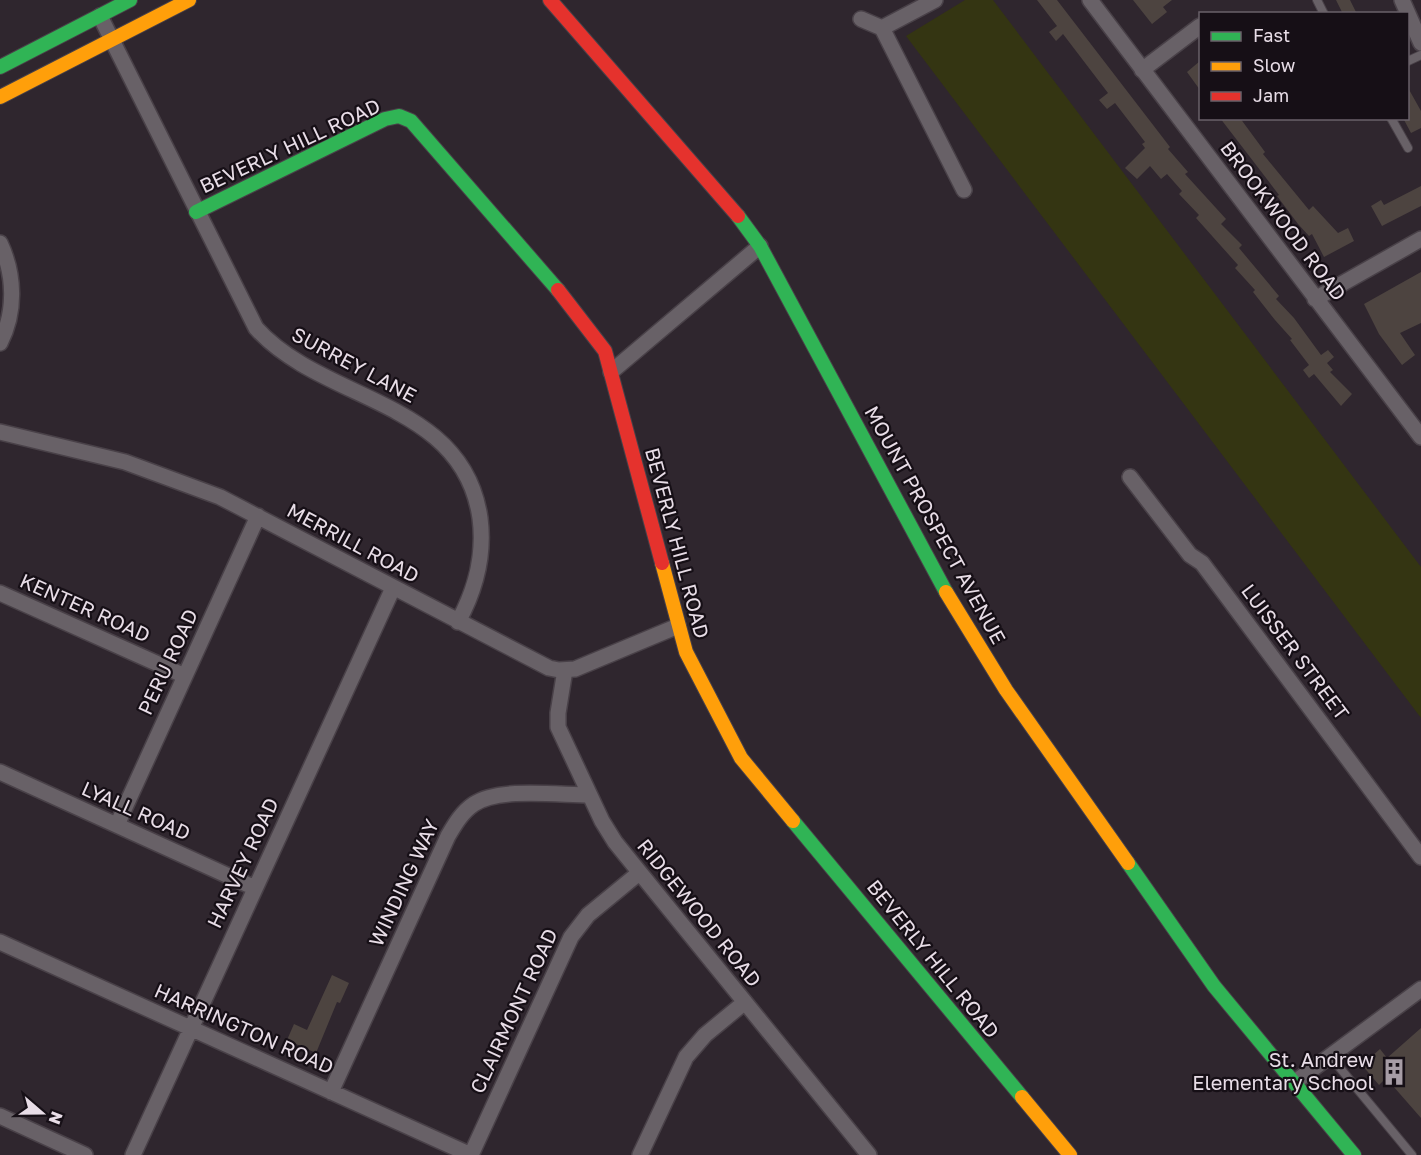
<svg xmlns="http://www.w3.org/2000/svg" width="1421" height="1155" viewBox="0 0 1421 1155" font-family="'Golos Text',sans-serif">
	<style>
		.green { fill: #343512 }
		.building { fill: #4d4440 }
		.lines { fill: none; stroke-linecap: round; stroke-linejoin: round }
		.lane-casing { stroke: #494148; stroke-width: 10 }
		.street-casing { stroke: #494148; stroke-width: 18 }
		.fast-casing { stroke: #494148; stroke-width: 16 }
		.slow-casing { stroke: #494148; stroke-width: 16 }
		.jam-casing { stroke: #494148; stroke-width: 16 }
		.lane { stroke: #686167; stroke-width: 8 }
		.street { stroke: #686167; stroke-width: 15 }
		.fast { stroke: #30b455; stroke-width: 14 }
		.slow { stroke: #ff9f0a; stroke-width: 14 }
		.jam { stroke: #e5322d; stroke-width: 14 }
		.labels { text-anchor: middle; stroke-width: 4.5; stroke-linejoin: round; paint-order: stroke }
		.street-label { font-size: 20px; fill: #e8dde7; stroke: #160f16 }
		.poi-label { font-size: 20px; fill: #e8dde7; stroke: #160f16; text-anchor: end }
	</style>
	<rect width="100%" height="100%" fill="#2f262e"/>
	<!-- green -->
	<path class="green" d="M965,0H993L1421,567V718L906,36Z"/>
	<!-- building -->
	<path class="building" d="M1037,0H1057L1170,147L1168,149L1188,172L1185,174L1226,219L1221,224L1242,245L1239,248L1279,296L1276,299L1294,318L1321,355L1328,350L1334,357L1327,363L1333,370L1330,372L1352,394L1341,406L1314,374L1309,378L1303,370L1309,365L1290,340L1292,339L1275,320L1253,292L1255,290L1235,268L1238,265L1196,218L1199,215L1179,194L1182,191L1167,174L1161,179L1150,166L1137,179L1125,168L1145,148L1142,144L1145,142L1115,103L1107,109L1099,100L1108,93L1063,34L1056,41L1049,32L1057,26Z
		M1133,0H1172L1163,7L1167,12L1152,24Z
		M1336,0H1350L1357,14H1343Z
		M1200,61V90L1187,72Z
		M1407,86L1421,111V128L1411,133L1403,118H1407Z
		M1220,118H1240L1265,152L1263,154L1309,210L1313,206L1338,233L1348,228L1354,241L1324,257L1312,234L1309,236L1298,224L1277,196L1279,195Z
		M1421,186V206L1382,226L1371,206L1381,200L1384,205Z
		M1421,272V323L1400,333L1415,355L1402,365L1379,334L1364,304Z
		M332,975L349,983L340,1003L337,1002L316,1053L287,1040L294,1024L307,1030Z
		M1421,1028V1118L1386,1078L1379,1085L1362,1065L1380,1049L1387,1058Z"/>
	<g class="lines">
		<defs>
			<path id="lane" d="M1317,0L1324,14
				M1408,61L1421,55
				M1391,118L1408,148
				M1330,1056L1412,1155"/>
			<path id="street" d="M1090,0L1421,437
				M1402,0L1421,43
				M100,16L256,328C323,403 463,399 480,518C485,556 476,589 458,622
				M861,19L882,28L935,0
				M882,28L964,190
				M1142,70L1200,26
				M0,243C15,275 16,312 0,343
				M1315,299L1421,239
				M611,372L760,246
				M0,432L125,462L220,497L549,668L559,670L575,669L678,626
				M1130,477L1190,555L1202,563L1217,583L1421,857
				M0,593L185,676
				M565,670L558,713V727L602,821L615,842L869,1155
				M0,772L255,888
				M117,825L258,516
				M0,942L471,1155
				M1295,1082L1421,989
				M331,1092L448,836C455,824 462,812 474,804C499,787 559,795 589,795
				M0,1116L85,1155
				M133,1155L393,588
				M471,1155L571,937L588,915L639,873
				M640,1155L686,1057L705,1035L745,1002"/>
			<path id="fast" d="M0,67L130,0
				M196,212L385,119L399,116L411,121L558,290
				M738,216L760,246L946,592
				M793,821L1022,1097
				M1128,863L1214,986L1354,1155"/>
			<path id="slow" d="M0,97L189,0
				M662,563L686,652L741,758L793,821
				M946,592L1006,690L1128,863
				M1022,1097L1070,1155"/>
			<path id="jam" d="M550,0L738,216
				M558,290L605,351L662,563"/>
		</defs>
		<!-- lane casing -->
		<use href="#lane" class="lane-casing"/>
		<!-- street casing -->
		<use href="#street" class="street-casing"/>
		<!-- fast casing -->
		<use href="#fast" class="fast-casing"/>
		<!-- slow casing -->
		<use href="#slow" class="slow-casing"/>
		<!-- jam casing -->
		<use href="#jam" class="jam-casing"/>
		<!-- lane -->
		<use href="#lane" class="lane"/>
		<!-- street -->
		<use href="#street" class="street"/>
		<!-- fast -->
		<use href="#fast" class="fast"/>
		<!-- slow -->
		<use href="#slow" class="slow"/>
		<!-- jam -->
		<use href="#jam" class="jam"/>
	</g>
	<!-- icons -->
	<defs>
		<symbol id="building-bare" viewBox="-9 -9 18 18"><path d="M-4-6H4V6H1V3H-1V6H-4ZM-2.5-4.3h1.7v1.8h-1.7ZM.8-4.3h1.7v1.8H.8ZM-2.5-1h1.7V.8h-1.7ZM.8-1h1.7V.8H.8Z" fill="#a79da6" stroke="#160f16" stroke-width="2.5" paint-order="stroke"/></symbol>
	</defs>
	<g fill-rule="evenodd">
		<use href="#building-bare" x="1375" y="1053" width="38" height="38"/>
	</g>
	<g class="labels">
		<!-- street labels -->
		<g class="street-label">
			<text transform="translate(290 146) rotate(-25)" y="7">BEVERLY HILL ROAD</text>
			<text transform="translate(1283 221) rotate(53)" y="7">BROOKWOOD ROAD</text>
			<text transform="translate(354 365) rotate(28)" y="7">SURREY LANE</text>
			<text transform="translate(935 525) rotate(61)" y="7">MOUNT PROSPECT AVENUE</text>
			<text transform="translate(353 543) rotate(28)" y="7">MERRILL ROAD</text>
			<text transform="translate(677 543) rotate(75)" y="7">BEVERLY HILL ROAD</text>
			<text transform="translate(85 608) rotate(24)" y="7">KENTER ROAD</text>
			<text transform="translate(1295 652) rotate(53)" y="7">LUISSER STREET</text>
			<text transform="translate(168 662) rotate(-65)" y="7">PERU ROAD</text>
			<text transform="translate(136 811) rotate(24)" y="7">LYALL ROAD</text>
			<text transform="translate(243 863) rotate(-65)" y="7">HARVEY ROAD</text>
			<text transform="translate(404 883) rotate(-65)" y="7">WINDING WAY</text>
			<text transform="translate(699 913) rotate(51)" y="7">RIDGEWOOD ROAD</text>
			<text transform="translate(933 959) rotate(51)" y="7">BEVERLY HILL ROAD</text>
			<text transform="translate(514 1011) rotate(-65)" y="7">CLAIRMONT ROAD</text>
			<text transform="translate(244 1029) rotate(24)" y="7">HARRINGTON ROAD</text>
		</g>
		<!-- poi labels -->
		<g class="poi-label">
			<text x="1374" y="1067">St. Andrew<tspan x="1374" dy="23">Elementary School</tspan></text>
		</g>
	</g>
	<!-- legend -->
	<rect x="1199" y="12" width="210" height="108" fill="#160f16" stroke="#6a616a" stroke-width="1.5"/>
	<rect x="1211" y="32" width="30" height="9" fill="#30b455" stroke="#6a616a" stroke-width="1.5"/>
	<text x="1253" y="42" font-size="18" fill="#e8dde7">Fast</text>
	<rect x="1211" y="62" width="30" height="9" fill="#ff9f0a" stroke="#6a616a" stroke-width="1.5"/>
	<text x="1253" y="72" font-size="18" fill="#e8dde7">Slow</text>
	<rect x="1211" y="92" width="30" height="9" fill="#e5322d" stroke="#6a616a" stroke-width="1.5"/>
	<text x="1253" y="102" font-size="18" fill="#e8dde7">Jam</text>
	<!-- north arrow -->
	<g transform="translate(42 1113) rotate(110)" stroke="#160f16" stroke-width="4.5" paint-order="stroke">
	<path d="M0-4.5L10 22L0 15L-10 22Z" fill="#e8dde7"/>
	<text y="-9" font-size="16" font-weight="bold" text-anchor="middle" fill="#e8dde7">N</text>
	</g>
</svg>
